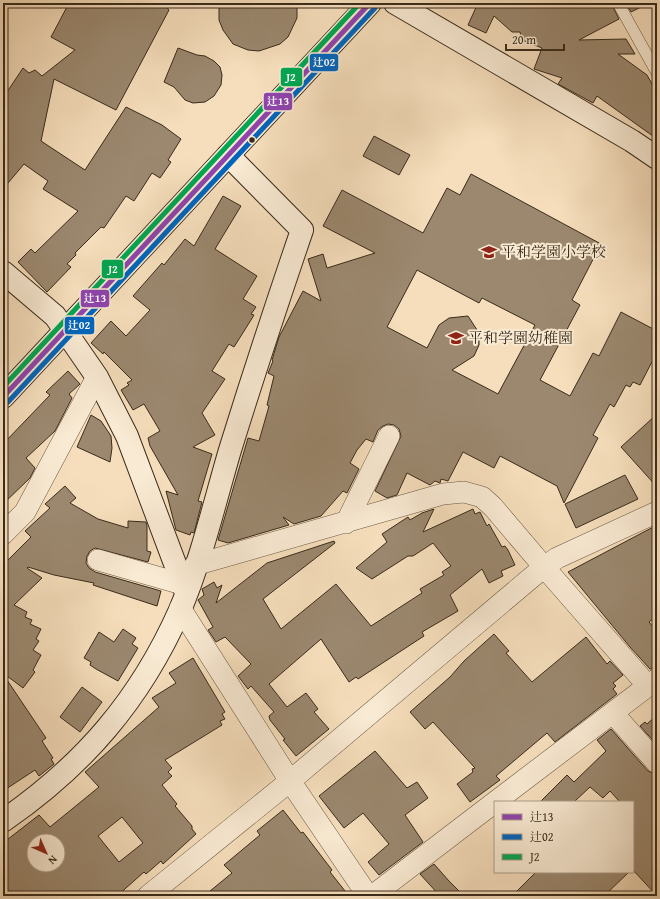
<svg xmlns="http://www.w3.org/2000/svg" width="660" height="899" viewBox="0 0 660 899" font-family="'Gentium Book Plus','Noto Serif JP',serif">
	<style>
		.building { fill: #9b886f; stroke: #392b1b; fill-rule: evenodd }
		.lines { fill: none; stroke-linecap: round; stroke-linejoin: round }
		.lane-casing { stroke: #685843; stroke-width: 12 }
		.street-casing { stroke: #685843; stroke-width: 22 }
		.secondary-casing { stroke: #392b1b; stroke-width: 24 }
		.lane { stroke: #f9ead3; stroke-width: 11 }
		.street { stroke: #f9ead3; stroke-width: 21 }
		.secondary { stroke: #f9ead3; stroke-width: 22 }
		.bus-1-casing { stroke: #f9ead3; stroke-width: 8 }
		.bus-2-casing { stroke: #f9ead3; stroke-width: 8 }
		.bus-3-casing { stroke: #f9ead3; stroke-width: 8 }
		.bus-1 { stroke: #8e44ad; stroke-width: 5 }
		.bus-2 { stroke: #0065bd; stroke-width: 5 }
		.bus-3 { stroke: #00a651; stroke-width: 5 }
		.bus-dot { fill: #392b1b; stroke: #f9ead3; stroke-width: 1.5 }
		.labels { text-anchor: middle; stroke-width: 4; stroke-linejoin: round; paint-order: stroke }
		.poi-label { font-size: 15px; fill: #392b1b; stroke: #f9ead3; text-anchor: start }
		.line-badge { stroke: #f9ead3; stroke-width: 1.5 }
		.badge-label { font-size: 11px; text-anchor: middle; font-weight: bold; fill: #fff }
	</style>
	<rect width="100%" height="100%" fill="#f6debc"/>
	<filter id="stains"><feTurbulence type="fractalNoise" baseFrequency=".005" numOctaves="4"/><feColorMatrix values="0 0 0 0 .2 0 0 0 0 .09 0 0 0 0 .02 0 0 0 .5 -.17"/></filter>
	<radialGradient id="worn" r=".72"><stop offset=".6" stop-color="#630" stop-opacity="0"/><stop offset="1" stop-color="#630" stop-opacity=".3"/></radialGradient>
	<!-- building -->
	<path class="building" d="M69,3H163L169,10L116,110L54,79L41,141L85,170L126,107L162,125L181,139L168,160L171,162L160,178L152,173L134,201L126,196L104,228L101,227L75,253L76,255L67,264L71,267L47,292L18,262L31,249L35,253L78,211L43,189L48,181L24,164L3,189V98L23,68L29,73L35,70L42,76L75,50L51,37Z
		M219,3H297V18L288,37L280,44L259,51L248,50L233,44L223,30L219,20Z
		M478,3H611L619,19L579,40L626,39L635,54H618L647,75L657,93V139L597,96L593,103L558,84L562,78L534,69L542,48L522,40L520,32H512L494,16L486,33L468,25Z
		M626,3H649L631,12Z
		M178,48L197,55L205,56L214,61L220,67L222,75L221,85L214,96L205,102L193,103L185,100L174,87L164,82Z
		M374,136L410,155L399,175L363,156Z
		M471,174L601,244L572,300L580,305L540,380L570,396L593,353L599,356L621,312L657,331V352L640,385L633,382L630,387L626,385L614,407L610,404L593,435L598,438L564,503L557,486L500,456L494,468L463,452L448,481L441,479L440,483L435,481L430,485L407,473L397,495L387,498L375,491L401,436L399,429L394,425L388,424L383,426L378,430L373,442L366,439L357,450L350,463L359,469L347,493L343,491L321,516L294,524L283,517L289,525L228,543L218,540L248,438L259,441L269,406L267,405L274,376L268,373L273,361L272,360L279,337L303,291L321,301L308,259L323,254L327,268L375,253L323,226L342,190L423,233L447,188L460,195ZM417,270L479,303L482,298L535,325L498,394L452,370L474,356L479,345V333L468,316L449,318L439,325L427,348L387,327Z
		M223,196L241,206L215,249L257,276L243,299L256,307L251,314L254,315L251,320L234,347L229,344L212,371L225,379L202,413L215,435L193,447L212,454L198,501L202,502L194,533L191,532L190,535L176,530L166,491L178,495L150,446L148,438L160,431L144,404L133,410L121,390L129,385L127,383L132,380L104,352L103,354L91,343L111,321L126,336L150,310L133,296L162,263L164,265L185,239L194,246Z
		M68,371L80,384L69,394L72,398L55,431L26,458L35,468L30,478L3,504V444L50,395L46,392Z
		M657,414V487L621,447Z
		M91,415L101,421L111,436L112,448L110,462L77,447Z
		M625,475L638,499L576,528L565,504Z
		M65,486L76,498L70,503L98,519L128,528V521L146,522L147,526V551L151,552L148,562L95,548L90,551L87,556L86,563L89,568L95,572L161,591L157,606L93,585L94,583L54,575L28,567L27,568L42,578L14,605L27,612L25,617L32,620L30,624L41,629L36,639L39,641L33,650L41,655L33,670L35,672L23,688L3,673V565L31,537L25,531L50,508L45,504Z
		M434,509L423,532L473,509L475,514L480,512L487,526L489,524L502,547L505,546L508,550L515,565L501,571L503,576L489,583L482,569L450,595L458,611L422,632L424,636L358,679L356,677L349,682L321,639L269,684L287,707L306,693L318,709L314,712L329,729L296,756L283,740L285,739L270,720L269,716L274,712L251,686L248,689L238,676L251,664L225,637L216,642L208,630L213,627L198,600L204,595L202,589L214,582L217,588L222,585L216,603L267,563L334,541L335,543L263,599L281,629L336,584L371,626L422,593L420,589L444,575L442,572L451,566L433,543L413,556H408L372,579L356,568L387,542L382,534L408,517L410,520L422,513Z
		M657,525V616L649,622L657,632V667L650,669L630,647L568,572Z
		M123,629L136,638L132,644L138,648L118,681L96,669L90,665L91,662L84,658L99,632L114,642Z
		M494,634L509,651L506,653L532,682L586,637L607,664L610,661L623,675L613,683L616,686L613,689L617,694L555,742L547,733L496,776L500,780L470,802L457,784L473,772L472,769L475,768L433,722L425,729L410,712L450,677L464,661Z
		M193,658L225,712L222,714L225,719L220,721L222,725L165,760L172,768L168,772L172,776L162,785L177,804L175,806L192,826V829L196,834L163,864L161,861L146,874L144,872L117,896H3V843L39,815L50,827L99,787L85,772L159,707L152,698L176,683L169,673ZM122,817L143,843L119,862L98,836ZM34,841H58V865H34Z
		M3,674L46,738L42,741L53,758L51,759L54,764L39,776L35,770L3,791Z
		M82,687L102,702L80,732L60,717Z
		M657,715V745L640,726L645,722L647,724Z
		M611,729L648,771L657,775V896L633,870V802H620L610,791L603,798L590,787L574,802H540L567,775L574,782L606,751L597,740Z
		M375,751L407,788L417,782L428,798L405,815L423,842L379,875L368,862L389,844L363,813L344,828L319,796Z
		M283,810L301,833L303,832L332,870L330,872L349,896H204L232,873L224,865L260,835L257,831Z
		M434,864L449,881L464,896H440L420,874Z
		M536,872H629L604,896H512Z"/>
	<g class="lines">
		<defs>
			<path id="lane" d="M618,3L657,73"/>
			<path id="street" d="M346,523L389,436
				M3,534L25,512L97,377
				M98,560L182,584
				M195,565L443,494L464,492L482,497L493,507L544,567L648,686
				M180,608L290,781L368,896
				M613,713L657,763
				M495,802L657,679
				M148,896L290,781L544,567L557,558L657,512
				M372,896L495,802"/>
			<path id="secondary" d="M395,3L632,141L657,158
				M3,272L55,316L97,377L127,436L186,593
				M3,397L370,3
				M3,821C84,765 140,700 180,610C201,561 215,501 230,450C253,376 277,303 302,230L228,155"/>
		</defs>
		<!-- lane casing -->
		<use href="#lane" class="lane-casing"/>
		<!-- street casing -->
		<use href="#street" class="street-casing"/>
		<!-- secondary casing -->
		<use href="#secondary" class="secondary-casing"/>
		<!-- lane -->
		<use href="#lane" class="lane"/>
		<!-- street -->
		<use href="#street" class="street"/>
		<!-- secondary -->
		<use href="#secondary" class="secondary"/>
		<defs>
			<path id="bus-1" d="M3,397L370,3"/>
			<path id="bus-2" d="M8,402L375,8"/>
			<path id="bus-3" d="M3,387L360,3"/>
		</defs>
		<!-- bus-1 casing -->
		<use href="#bus-1" class="bus-1-casing"/>
		<!-- bus-2 casing -->
		<use href="#bus-2" class="bus-2-casing"/>
		<!-- bus-3 casing -->
		<use href="#bus-3" class="bus-3-casing"/>
		<!-- bus-1 -->
		<use href="#bus-1" class="bus-1"/>
		<!-- bus-2 -->
		<use href="#bus-2" class="bus-2"/>
		<!-- bus-3 -->
		<use href="#bus-3" class="bus-3"/>
	</g>
	<!-- icons -->
	<defs>
		<symbol id="school-bare" viewBox="-9 -9 18 18"><path d="M0-5L7-2L0 1L-7-2ZM-4 1L0 2.5L4 1V4Q0 6-4 4Z" fill="#8f2418" stroke="#f9ead3" stroke-width="2.5" paint-order="stroke"/></symbol>
	</defs>
	<g fill-rule="evenodd">
		<use href="#school-bare" x="478" y="241" width="22" height="22"/>
		<use href="#school-bare" x="445" y="327" width="22" height="22"/>
	</g>
	<!-- markers -->
	<circle class="bus-dot" cx="252" cy="140" r="3.5"/>
	<g class="labels">
		<!-- poi labels -->
		<g class="poi-label">
			<text x="501" y="257">平和学園小学校</text>
			<text x="468" y="343">平和学園幼稚園</text>
		</g>
	</g>
	<g class="line-badge">
		<rect x="309" y="53" width="30" height="19" rx="4" fill="#0065bd"/>
		<rect x="280" y="67" width="23" height="20" rx="4" fill="#00a651"/>
		<rect x="263" y="92" width="30" height="19" rx="4" fill="#8e44ad"/>
		<rect x="101" y="259" width="23" height="20" rx="4" fill="#00a651"/>
		<rect x="80" y="289" width="30" height="19" rx="4" fill="#8e44ad"/>
		<rect x="64" y="316" width="31" height="19" rx="4" fill="#0065bd"/>
	</g>
	<g class="badge-label">
		<text x="324" y="66">辻02</text>
		<text x="291" y="81">J2</text>
		<text x="278" y="105">辻13</text>
		<text x="113" y="273">J2</text>
		<text x="95" y="302">辻13</text>
		<text x="79" y="329">辻02</text>
	</g>
	<!-- margin -->
	<rect width="660" height="899" fill="none" stroke="#f6debc" stroke-width="16"/>
	<rect x="4" y="4" width="652" height="891" fill="none" stroke="#392b1b" stroke-width="2"/>
	<rect x="8" y="8" width="644" height="883" fill="none" stroke="#392b1b"/>
	<!-- legend -->
	<rect x="494" y="801" width="140" height="72" fill="#f9ead3" stroke="#ac9e89"/>
	<rect x="502" y="814" width="20" height="6" fill="#8e44ad" stroke="#ac9e89"/>
	<text x="530" y="821" font-size="12" fill="#392b1b">辻13</text>
	<rect x="502" y="834" width="20" height="6" fill="#0065bd" stroke="#ac9e89"/>
	<text x="530" y="841" font-size="12" fill="#392b1b">辻02</text>
	<rect x="502" y="854" width="20" height="6" fill="#00a651" stroke="#ac9e89"/>
	<text x="530" y="861" font-size="12" fill="#392b1b">J2</text>
	<!-- north arrow -->
	<g transform="translate(46 853) rotate(135)"><circle r="19" fill="#f9ead3" stroke="#ac9e89"/>
	<path d="M0-3L7 15L0 10L-7 15Z" fill="#8f2418"/>
	<text y="-6" font-size="11" font-weight="bold" text-anchor="middle" fill="#392b1b">N</text>
	</g>
	<!-- scale -->
	<path d="M506 44v6h58v-6" fill="none" stroke="#392b1b" stroke-width="2"/>
	<text x="512" y="44" font-size="12" fill="#392b1b" stroke="#f9ead3" stroke-width="3" paint-order="stroke">20 m</text>
	<rect width="100%" height="100%" filter="url(#stains)"/>
	<rect width="100%" height="100%" fill="url(#worn)"/>
</svg>
